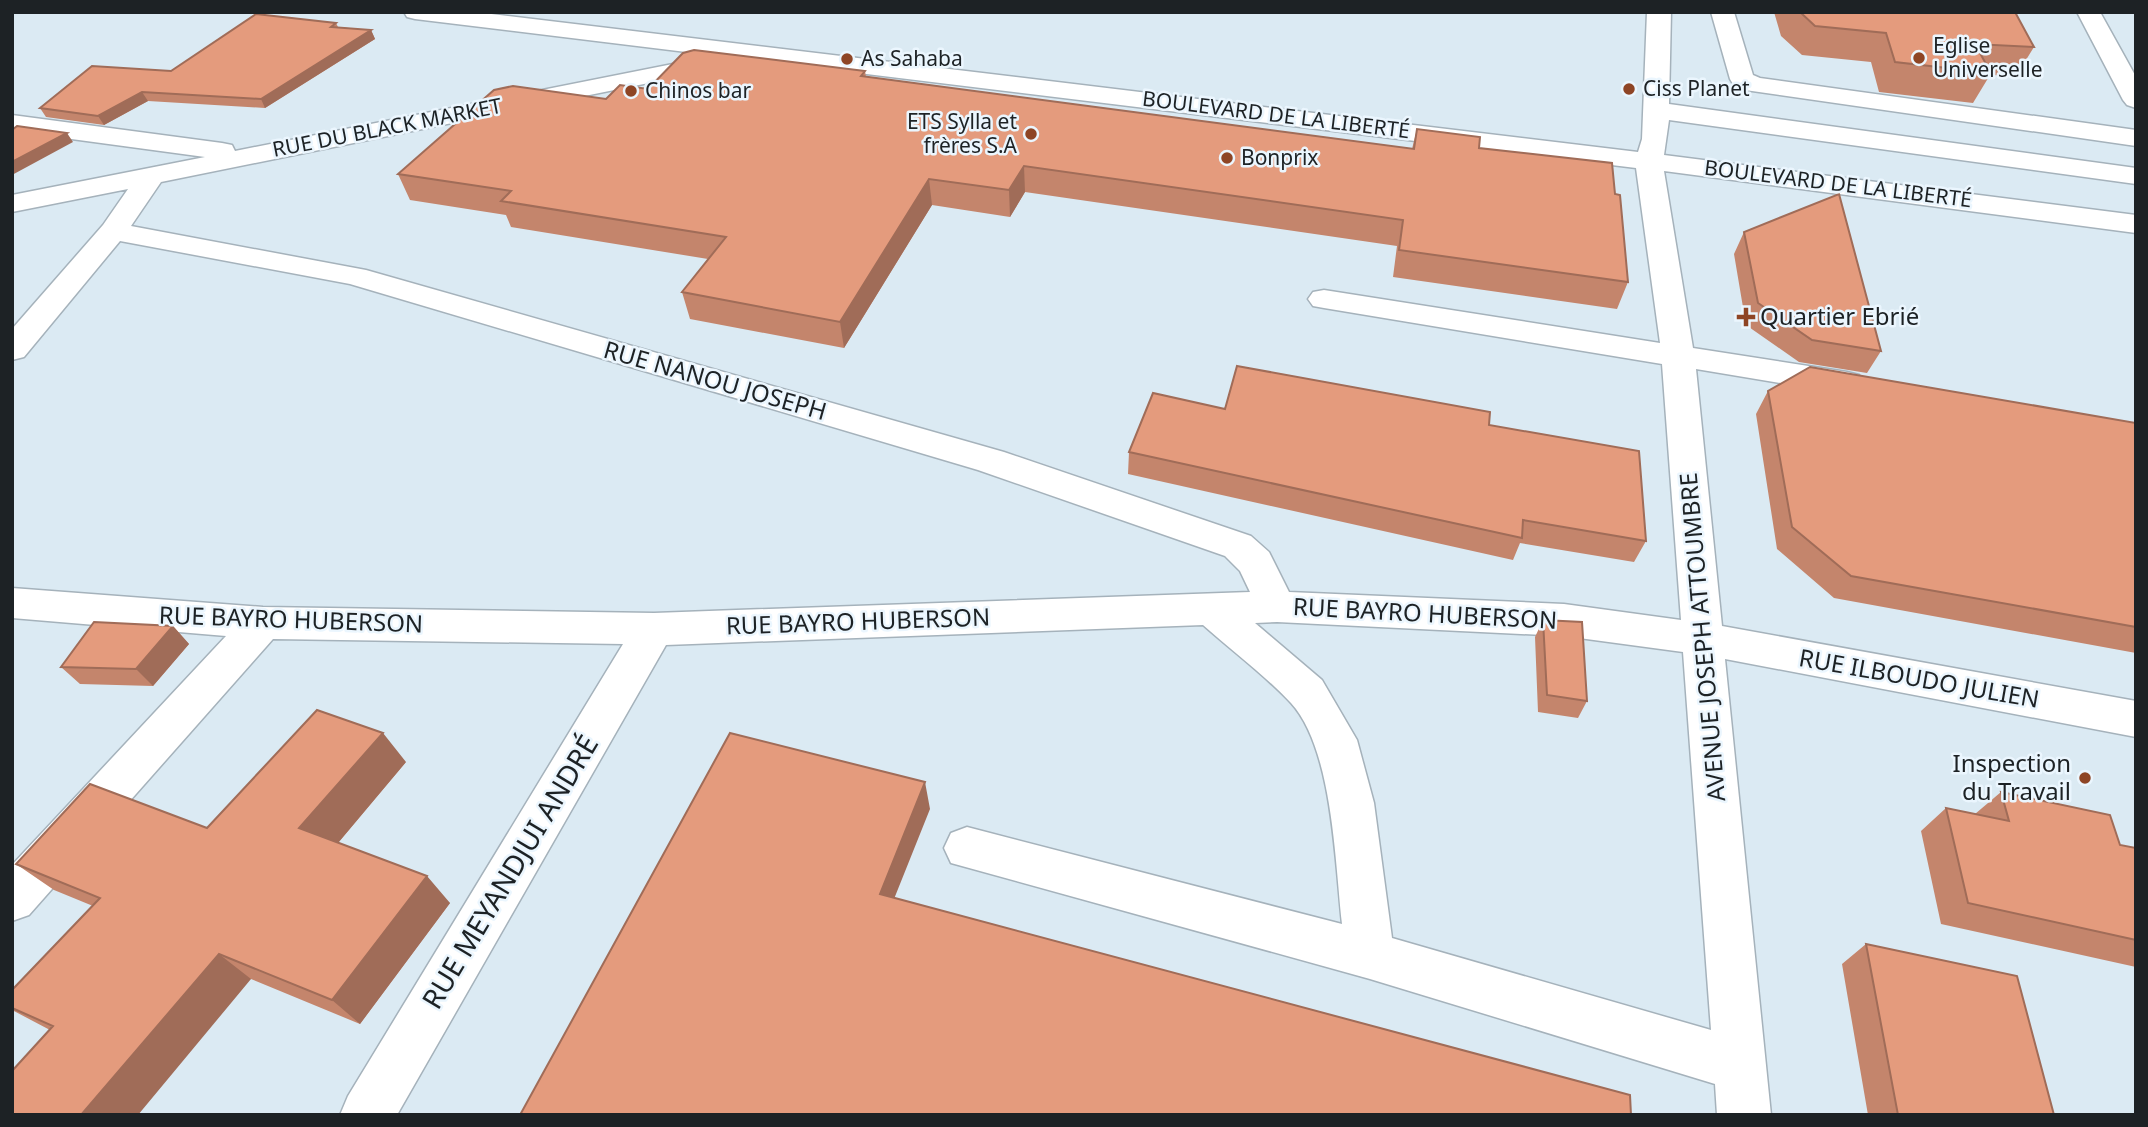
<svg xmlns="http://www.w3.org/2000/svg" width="2148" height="1127" viewBox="0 0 2148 1127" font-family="'Noto Sans',sans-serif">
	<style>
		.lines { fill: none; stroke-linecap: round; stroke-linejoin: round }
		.minor-casing { stroke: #a5b2bb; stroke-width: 3 }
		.minor { fill: #fff; fill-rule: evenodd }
		.wall { fill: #c4856c }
		.shaded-wall { fill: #a06c58 }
		.building { fill: #e49b7d; stroke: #a06c58; stroke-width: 2 }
		.poi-dot { fill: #8e4525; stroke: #ebf6fe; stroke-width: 2.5 }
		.labels { text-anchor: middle; stroke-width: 5; stroke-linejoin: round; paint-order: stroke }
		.far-poi-label { font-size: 21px; fill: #1d2225; stroke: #ebf6fe; text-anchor: start }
		.far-street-label { font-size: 21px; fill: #1d2225; stroke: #ebf6fe }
		.poi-label { font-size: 24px; fill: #1d2225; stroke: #ebf6fe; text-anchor: start }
		.street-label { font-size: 24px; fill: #1d2225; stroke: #ebf6fe }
		.near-street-label { font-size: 28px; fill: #1d2225; stroke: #ebf6fe }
	</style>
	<rect width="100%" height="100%" fill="#dbeaf3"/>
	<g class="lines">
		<defs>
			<path id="minor" d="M404,12H475L1638,152L1642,139L1647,12H1671L1669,104L2136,168V184L1669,120L1664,155L2136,215V233L1664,171L1693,348L1847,372L1859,375L1864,383L1859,391L1847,394L1696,369L1722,626L2136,701V737L1725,659L1771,1115H1717L1715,1084L1370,979L951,863L944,848L951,833L967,827L1342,924C1335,863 1333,749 1291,703C1265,675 1232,651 1203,625L666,645L397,1115H340L348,1096L623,644L273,639L29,915L12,921V865L226,636L12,618V588L263,607L654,613L1250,592L1240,571L1225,556L978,470L350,284L120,241L24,357L12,360V329L103,225L128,189L12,212V195L205,157L12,131V115L222,143L232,145L235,151L713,56L722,58L725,63L722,68L713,70L161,182L131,226L366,270L1004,452L1251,536L1269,552L1289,592L1564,604L1681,620L1662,364L1324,308L1313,306L1308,299L1313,292L1324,290L1660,343L1636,168L415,19L407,17ZM1277,622L1564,636L1683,652L1711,1030L1392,938L1374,803L1357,740L1322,680L1255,623Z
				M1711,12H1734L1753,75L1760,78L2136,130V146L1745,90L1733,84L1730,79Z
				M2077,12H2100L2136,77V108L2127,105L2123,100Z"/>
		</defs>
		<!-- minor casing -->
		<use href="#minor" class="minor-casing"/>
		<!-- minor -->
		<use href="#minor" class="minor"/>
	</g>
	<!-- wall -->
	<path class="wall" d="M1774,12H2015L2034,47L2016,76L1990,75L1973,103L1879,92L1871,62L1802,55L1781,36Z
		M336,23L338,27L371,30L375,39L265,108L148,101L104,125L46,117L40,108Z
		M865,71L866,77L1412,149L1417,129L1479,148L1615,194L1628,282L1617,309L1393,277L1397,246L1025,192L1010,217L932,205L844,348L690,319L682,292L708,259L511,227L506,215L410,200L398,174L606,99Z
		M1744,232L1881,351L1867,373L1799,362L1746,325L1734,254Z
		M1768,391L2136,423V653L1834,598L1777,549L1756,414Z
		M1489,425L1646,541L1634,562L1520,543L1513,560L1128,474L1129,452Z
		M1543,620L1587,701L1578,718L1538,712L1535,637Z
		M173,626L189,644L153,686L80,684L61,667Z
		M406,762L338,843L450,903L360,1024L251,979L50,1030L12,1010V990L93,906L54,890L16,864L207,828Z
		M2001,792L2120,845L2136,848V967L1941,924L1921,831L1946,808L1975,814Z
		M1866,944L2054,1115H1868L1842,964Z"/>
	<!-- shaded-wall -->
	<path class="shaded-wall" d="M371,30L375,39L265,108L261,99Z
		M142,92L148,101L104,125L98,116Z
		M67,133L73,142L12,175V162Z
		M1024,166L1025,192L1010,217L1009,190Z
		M929,179L932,205L844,348L840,322Z
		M173,626L189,644L153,686L136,669Z
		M383,733L406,762L327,856L299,828Z
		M925,782L930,809L886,919L880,894Z
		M427,876L450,903L360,1024L332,1000Z
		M219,954L251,979L138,1115H81Z"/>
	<!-- building -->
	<path class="building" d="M1800,12H2015L2034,47L1975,44L1991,73L1895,62L1886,33L1815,26Z
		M256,14L336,23L331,27L371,30L261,99L142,92L98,116L40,108L92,66L171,71Z
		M694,50L865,71L861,76L1414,149L1417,129L1480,137L1479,148L1612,163L1615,194L1620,195L1628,282L1399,250L1403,220L1024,166L1009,190L929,179L840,322L682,292L726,237L501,201L511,191L398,174L494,90L513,86L606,99L620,85L648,89L683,53Z
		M17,126L67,133L12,162V130Z
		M1839,194L1881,351L1812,340L1758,303L1744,232Z
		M1237,366L1490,412L1489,425L1639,451L1646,541L1523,520L1522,538L1129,452L1153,393L1225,409Z
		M1810,367L2136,423V627L1851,576L1792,527L1768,391Z
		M1543,620L1582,622L1587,701L1547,695Z
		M94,622L173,626L136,669L61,667Z
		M317,710L383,733L299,828L427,876L332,1000L219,954L81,1115H12V1071L53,1026L12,1008V990L100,898L16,864L90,784L207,828Z
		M730,733L925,782L880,894L1630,1095L1631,1115H520Z
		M2001,792L2110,815L2120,845L2136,848V940L1968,903L1946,808L2009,821Z
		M1866,944L2017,976L2054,1115H1898Z"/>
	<!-- markers -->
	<g class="poi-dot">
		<circle cx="1919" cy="58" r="7"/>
		<circle cx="847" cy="59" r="7"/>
		<circle cx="1629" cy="89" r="7"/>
		<circle cx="631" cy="91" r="7"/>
		<circle cx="1031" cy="134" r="7"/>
		<circle cx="1227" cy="158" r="7"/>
		<path d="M1742.5 306.5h7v7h7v7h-7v7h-7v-7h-7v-7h7z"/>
		<circle cx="2085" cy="778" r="7"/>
	</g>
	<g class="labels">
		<!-- far-poi labels -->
		<g class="far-poi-label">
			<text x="1933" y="53">Eglise<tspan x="1933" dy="24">Universelle</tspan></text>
			<text x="861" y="66">As Sahaba</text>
			<text x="1643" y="96">Ciss Planet</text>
			<text x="645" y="98">Chinos bar</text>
			<text x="1017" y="129" text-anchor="end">ETS Sylla et<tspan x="1017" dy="24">frères S.A</tspan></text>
			<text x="1241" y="165">Bonprix</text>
		</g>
		<!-- far-street labels -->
		<g class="far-street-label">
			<text transform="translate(1276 115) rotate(7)" y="7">BOULEVARD DE LA LIBERTÉ</text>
			<text transform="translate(387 128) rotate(-11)" y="7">RUE DU BLACK MARKET</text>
			<text transform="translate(1838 184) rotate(7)" y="7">BOULEVARD DE LA LIBERTÉ</text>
		</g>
		<!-- poi labels -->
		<g class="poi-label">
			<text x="1760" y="325">Quartier Ebrié</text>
			<text x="2071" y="772" text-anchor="end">Inspection<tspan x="2071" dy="28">du Travail</tspan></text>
		</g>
		<!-- street labels -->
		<g class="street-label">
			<text transform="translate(715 381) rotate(16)" y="8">RUE NANOU JOSEPH</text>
			<text transform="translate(1425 614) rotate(3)" y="8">RUE BAYRO HUBERSON</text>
			<text transform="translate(291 620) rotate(2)" y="8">RUE BAYRO HUBERSON</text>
			<text transform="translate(858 622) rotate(-2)" y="8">RUE BAYRO HUBERSON</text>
			<text transform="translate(1703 637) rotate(-95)" y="8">AVENUE JOSEPH ATTOUMBRE</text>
			<text transform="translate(1919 679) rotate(10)" y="8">RUE ILBOUDO JULIEN</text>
		</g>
		<!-- near-street labels -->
		<g class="near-street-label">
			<text transform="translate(510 872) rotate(-59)" y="10">RUE MEYANDJUI ANDRÉ</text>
		</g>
	</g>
	<!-- border -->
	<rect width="2148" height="1127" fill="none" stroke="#1d2225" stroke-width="28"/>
</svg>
